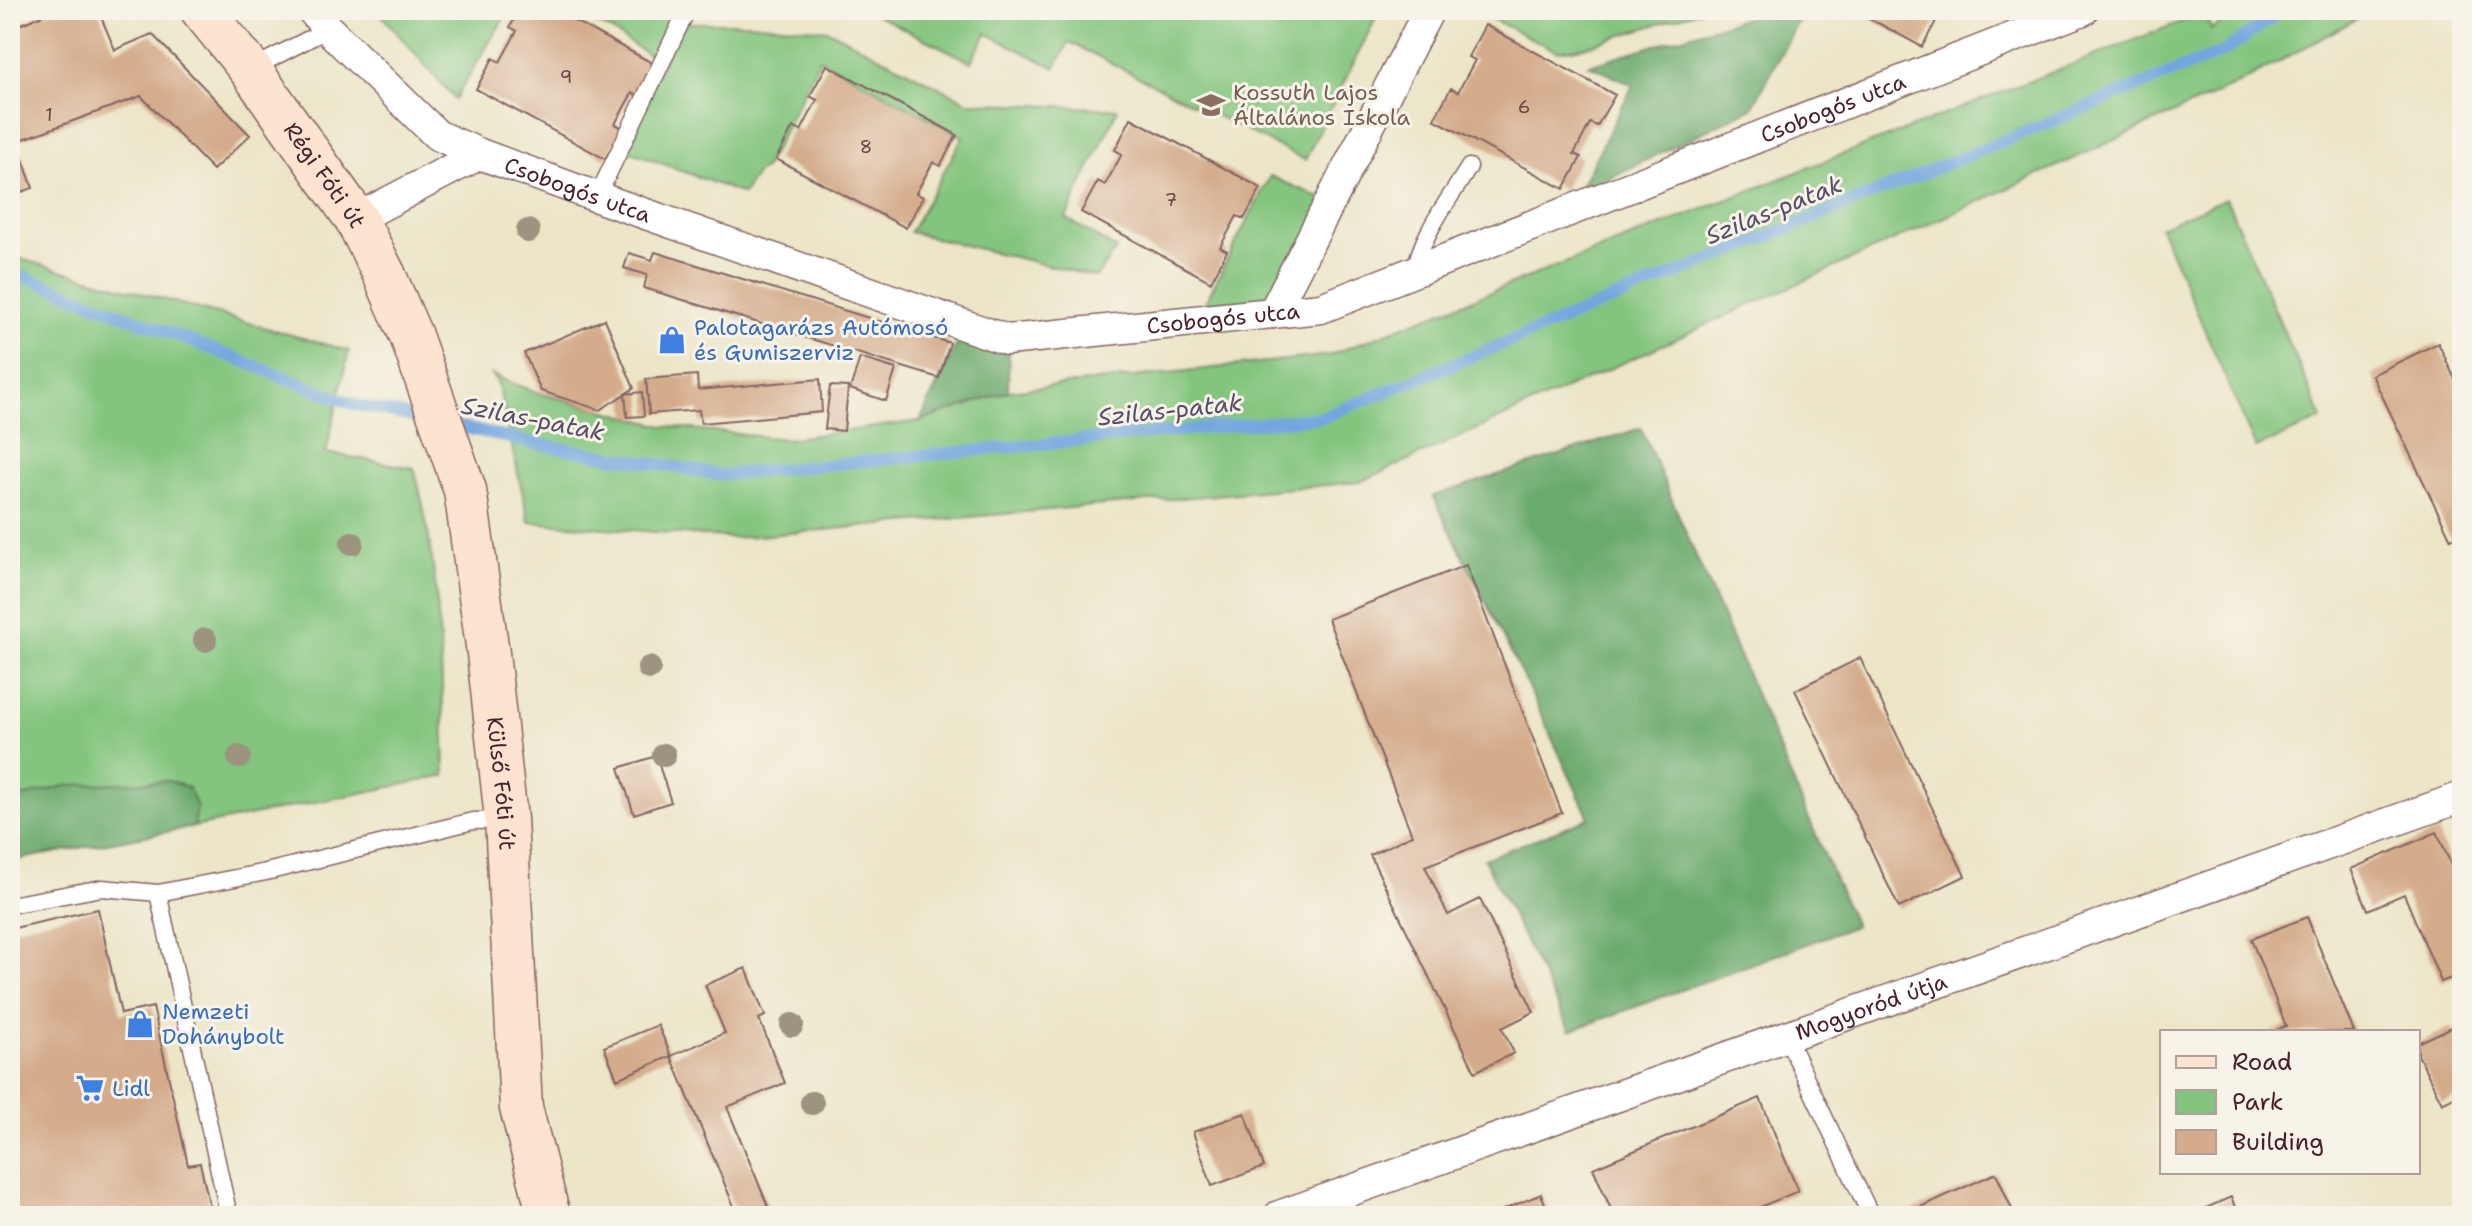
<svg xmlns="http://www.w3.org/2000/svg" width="2472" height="1226" viewBox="0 0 2472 1226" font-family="'Shantell Sans',sans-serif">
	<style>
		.green { fill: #83c57e; stroke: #667254; stroke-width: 2 }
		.forest { fill: #6aaa6d; stroke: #5a644c; stroke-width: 2 }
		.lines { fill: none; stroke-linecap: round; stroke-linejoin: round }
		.stream { stroke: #72a6df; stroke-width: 12 }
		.building { fill: #d4ab8b }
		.lane-casing { stroke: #836462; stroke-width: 19 }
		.street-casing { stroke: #836462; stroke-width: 33 }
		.secondary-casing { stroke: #836462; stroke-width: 45 }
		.lane { stroke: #fff; stroke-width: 16 }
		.street { stroke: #fff; stroke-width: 30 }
		.secondary { stroke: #fde4d0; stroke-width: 42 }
		.tree { fill: #9c947f }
		.labels { text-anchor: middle; stroke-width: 6; stroke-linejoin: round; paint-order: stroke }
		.number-label { font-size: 18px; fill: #6c4243 }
		.education-label { font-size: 22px; fill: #785e54; stroke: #f7f3e8; text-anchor: start }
		.street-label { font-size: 22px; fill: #4a1f2b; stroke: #f7f3e8 }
		.shop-label { font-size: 22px; fill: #366cbe; stroke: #f7f3e8; text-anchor: start }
		.water-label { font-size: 24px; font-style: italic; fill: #584e6a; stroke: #f7f3e8 }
	</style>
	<rect width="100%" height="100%" fill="#f7f3e8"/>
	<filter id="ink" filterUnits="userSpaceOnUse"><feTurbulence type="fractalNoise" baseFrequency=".0125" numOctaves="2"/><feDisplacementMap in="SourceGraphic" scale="16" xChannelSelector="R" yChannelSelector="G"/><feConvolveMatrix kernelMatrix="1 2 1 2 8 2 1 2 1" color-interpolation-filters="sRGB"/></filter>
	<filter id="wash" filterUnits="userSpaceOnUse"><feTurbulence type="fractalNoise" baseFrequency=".006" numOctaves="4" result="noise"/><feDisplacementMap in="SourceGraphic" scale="32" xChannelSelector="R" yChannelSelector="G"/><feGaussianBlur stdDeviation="1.8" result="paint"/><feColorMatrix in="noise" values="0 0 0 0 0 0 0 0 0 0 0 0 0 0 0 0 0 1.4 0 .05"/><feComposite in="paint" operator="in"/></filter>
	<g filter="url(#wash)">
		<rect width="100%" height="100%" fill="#ece5c7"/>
		<!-- green -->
		<path class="green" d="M377,10H509L455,99Z
			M571,10H679L658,61L612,31Z
			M867,10H1380L1305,160L1069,42L1055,68L986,33L971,62Z
			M1474,10H1702L1584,47L1557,51Z
			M2239,10H2373L2236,85L1360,482L734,538L529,522L498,384L492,375L538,393L663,426L785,439L920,421L1008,391L1330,355L2206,12L2211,30Z
			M681,23H749L828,30L968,102L1118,109L1066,218L1116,249L1096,277L910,232L963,137L820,59L765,168L757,173L743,194L621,148Z
			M1270,176L1330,202L1276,308L1201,311Z
			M2226,198L2322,419L2256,448L2160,227Z
			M10,256L349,351L326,453L414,468C441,568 442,672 445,776L194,827L196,807L69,785L10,800Z"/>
		<!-- forest -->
		<path class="forest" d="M1772,10H1800L1802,14L1752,108L1577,194L1633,85L1589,65Z
			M963,331L1009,350L1008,391L920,421Z
			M1641,428L1855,926L1570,1031L1484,859L1589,818L1532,695L1433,496Z
			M169,781L188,787L197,807L194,827L10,861V800L69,785Z"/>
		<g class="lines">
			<!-- stream -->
			<path class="stream" d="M10,271L356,405L432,421
				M450,425L536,444L722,475L1323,417L2225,51L2283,10"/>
		</g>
		<g id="blocks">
			<!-- building -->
			<path class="building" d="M54,10H98L115,50L152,34L250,135L213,170L141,96L10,144V29Z
				M519,10H554L656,65L639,96L632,93L615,124L623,128L605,159L476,89L493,58L500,62L517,31L510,27Z
				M1854,10H1937L1941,12L1922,47Z
				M1485,25L1615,95L1597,126L1590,123L1574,154L1581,157L1564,189L1434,119L1451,88L1458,92L1475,60L1468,57Z
				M827,65L957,135L940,166L933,162L916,193L923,197L906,228L776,159L793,127L801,131L817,100L810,96Z
				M1131,118L1261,188L1244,219L1237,216L1220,247L1227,251L1211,282L1081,212L1098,181L1105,185L1122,154L1115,150Z
				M19,148L33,188L10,196V151Z
				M655,252L950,343L939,378L644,288L647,275L624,268L629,253L652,260Z
				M605,319L634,388L600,410L541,391L524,353Z
				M2438,343L2462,394V533L2451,539L2372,375Z
				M860,358L896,369L886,401L850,389Z
				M697,375L698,390L820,379L822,412L701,423L699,410L649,414L646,379Z
				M830,386L848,387L844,431L825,429Z
				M642,392L644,416L627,417L625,394Z
				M1466,565L1562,813L1425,866L1448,915L1480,899L1534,1012L1502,1028L1514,1053L1475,1072L1370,855L1412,835L1328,619Z
				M1860,658L1965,876L1899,908L1795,690Z
				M656,756L671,802L634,814L619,768Z
				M2437,832L2462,890V974L2441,982L2404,894L2368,910L2351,869Z
				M98,909L121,1014L153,1007L188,1165L200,1163L212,1216H10V929Z
				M2307,917L2354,1032H2271L2286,1026L2251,939Z
				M746,968L765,1016L759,1019L785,1083L727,1107L772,1216H738L671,1056L617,1079L604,1047L658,1025L671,1056L725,1033L705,985Z
				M2452,1027L2462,1047V1093L2442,1103L2418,1055V1043Z
				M1760,1098L1798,1191L1739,1216H1614L1593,1168Z
				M1245,1113L1264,1167L1212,1186L1193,1132Z
				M1996,1173L2015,1216H1900Z
				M1541,1194L1550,1216H1489Z
				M2231,1197L2239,1216H2188Z"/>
		</g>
	</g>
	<g filter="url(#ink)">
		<use href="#blocks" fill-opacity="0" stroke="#836462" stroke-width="2"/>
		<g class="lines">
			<defs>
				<path id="lane" d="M251,69L328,29
					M597,197L687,10
					M1415,272C1421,234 1450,199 1469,167
					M10,905L102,888L158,893
					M1786,1036L1871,1216
					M229,1216L158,893L266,872L473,821L504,820"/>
				<g id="street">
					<path id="s1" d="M312,10L328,29L437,135L480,154L597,197L1007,340L1321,308L2083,10"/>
					<path d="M356,219L480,154"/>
					<path d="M1273,313L1429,10"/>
					<path id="s2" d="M1279,1216L2462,797"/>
				</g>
				<g id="secondary">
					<path id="s3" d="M202,10L250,69L356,219L384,274L411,336L465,490L488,653L506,819L521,1108L549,1216"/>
				</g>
			</defs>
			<!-- lane casing -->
			<use href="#lane" class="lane-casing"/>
			<!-- street casing -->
			<use href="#street" class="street-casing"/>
			<!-- secondary casing -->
			<use href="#secondary" class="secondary-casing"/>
			<!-- lane -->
			<use href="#lane" class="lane"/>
			<!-- street -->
			<use href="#street" class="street"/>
			<!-- secondary -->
			<use href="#secondary" class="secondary"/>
		</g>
		<!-- trees -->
		<g class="tree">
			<circle cx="528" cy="231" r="12"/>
			<circle cx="352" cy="543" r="12"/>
			<circle cx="205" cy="640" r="12"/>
			<circle cx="649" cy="668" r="12"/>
			<circle cx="664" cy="755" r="12"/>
			<circle cx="239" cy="757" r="12"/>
			<circle cx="792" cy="1025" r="12"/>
			<circle cx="812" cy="1103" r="12"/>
		</g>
	</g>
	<!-- icons -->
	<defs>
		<symbol id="school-bare" viewBox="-9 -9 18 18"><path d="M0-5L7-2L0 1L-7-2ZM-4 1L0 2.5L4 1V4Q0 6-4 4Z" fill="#8d6e63" stroke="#f7f3e8" stroke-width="2.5" paint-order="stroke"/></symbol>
		<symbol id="shop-bare" viewBox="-9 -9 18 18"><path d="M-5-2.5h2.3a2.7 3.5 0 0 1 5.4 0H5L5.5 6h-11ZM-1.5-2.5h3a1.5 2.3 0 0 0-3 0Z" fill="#3f7fe0" stroke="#f7f3e8" stroke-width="2.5" paint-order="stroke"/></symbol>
		<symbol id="supermarket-bare" viewBox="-9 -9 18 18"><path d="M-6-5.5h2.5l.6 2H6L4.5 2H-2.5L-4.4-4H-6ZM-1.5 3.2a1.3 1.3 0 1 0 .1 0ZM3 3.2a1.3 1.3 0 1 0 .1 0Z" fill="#3f7fe0" stroke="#f7f3e8" stroke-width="2.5" paint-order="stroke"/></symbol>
	</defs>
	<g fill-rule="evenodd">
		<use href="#school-bare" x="1191" y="85" width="40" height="40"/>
		<use href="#shop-bare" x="652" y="320" width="40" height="40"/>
		<use href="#shop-bare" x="120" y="1004" width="40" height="40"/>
		<use href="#supermarket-bare" x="70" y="1068" width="40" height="40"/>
	</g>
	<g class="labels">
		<!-- number labels -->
		<g class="number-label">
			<text x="566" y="83">9</text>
			<text x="1524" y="113">6</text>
			<text x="49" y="121">1</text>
			<text x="866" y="153">8</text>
			<text x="1171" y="206">7</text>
		</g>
		<!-- education labels -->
		<g class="education-label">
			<text x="1233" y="100">Kossuth Lajos<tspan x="1233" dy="25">Általános Iskola</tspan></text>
		</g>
		<!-- street labels -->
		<g class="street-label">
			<text dy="8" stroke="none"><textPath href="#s1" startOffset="1648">Csobogós utca</textPath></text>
			<text dy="8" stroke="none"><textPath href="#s3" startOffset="206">Régi Fóti út</textPath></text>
			<text dy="8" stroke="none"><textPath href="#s1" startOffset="328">Csobogós utca</textPath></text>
			<text dy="8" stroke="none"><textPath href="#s1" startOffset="1000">Csobogós utca</textPath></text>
			<text dy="8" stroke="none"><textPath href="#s3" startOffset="848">Külső Fóti út</textPath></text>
			<text dy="8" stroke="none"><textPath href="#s2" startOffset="628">Mogyoród útja</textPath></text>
		</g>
		<!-- shop labels -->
		<g class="shop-label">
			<text x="694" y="335">Palotagarázs Autómosó<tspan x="694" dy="25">és Gumiszerviz</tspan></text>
			<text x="162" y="1019">Nemzeti<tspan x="162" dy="25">Dohánybolt</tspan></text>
			<text x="112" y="1096">Lidl</text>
		</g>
		<!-- water labels -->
		<g class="water-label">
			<text transform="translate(1774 210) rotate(-22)" y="8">Szilas-patak</text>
			<text transform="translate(1170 410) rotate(-6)" y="8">Szilas-patak</text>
			<text transform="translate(533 419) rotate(11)" y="8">Szilas-patak</text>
		</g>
	</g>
	<!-- margin -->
	<rect width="2472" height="1226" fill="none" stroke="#f7f3e8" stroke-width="40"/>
	<!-- legend -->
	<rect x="2160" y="1030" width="260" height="144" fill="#f7f3e8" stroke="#b29e9c" stroke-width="2"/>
	<rect x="2176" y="1056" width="40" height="12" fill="#fde4d0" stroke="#b29e9c" stroke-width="2"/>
	<text x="2232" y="1070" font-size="24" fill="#4a1f2b">Road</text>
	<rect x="2176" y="1090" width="40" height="24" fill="#83c57e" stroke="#b29e9c" stroke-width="2"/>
	<text x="2232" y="1110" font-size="24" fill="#4a1f2b">Park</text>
	<rect x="2176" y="1130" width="40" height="24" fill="#d4ab8b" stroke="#b29e9c" stroke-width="2"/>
	<text x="2232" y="1150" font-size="24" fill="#4a1f2b">Building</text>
</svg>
